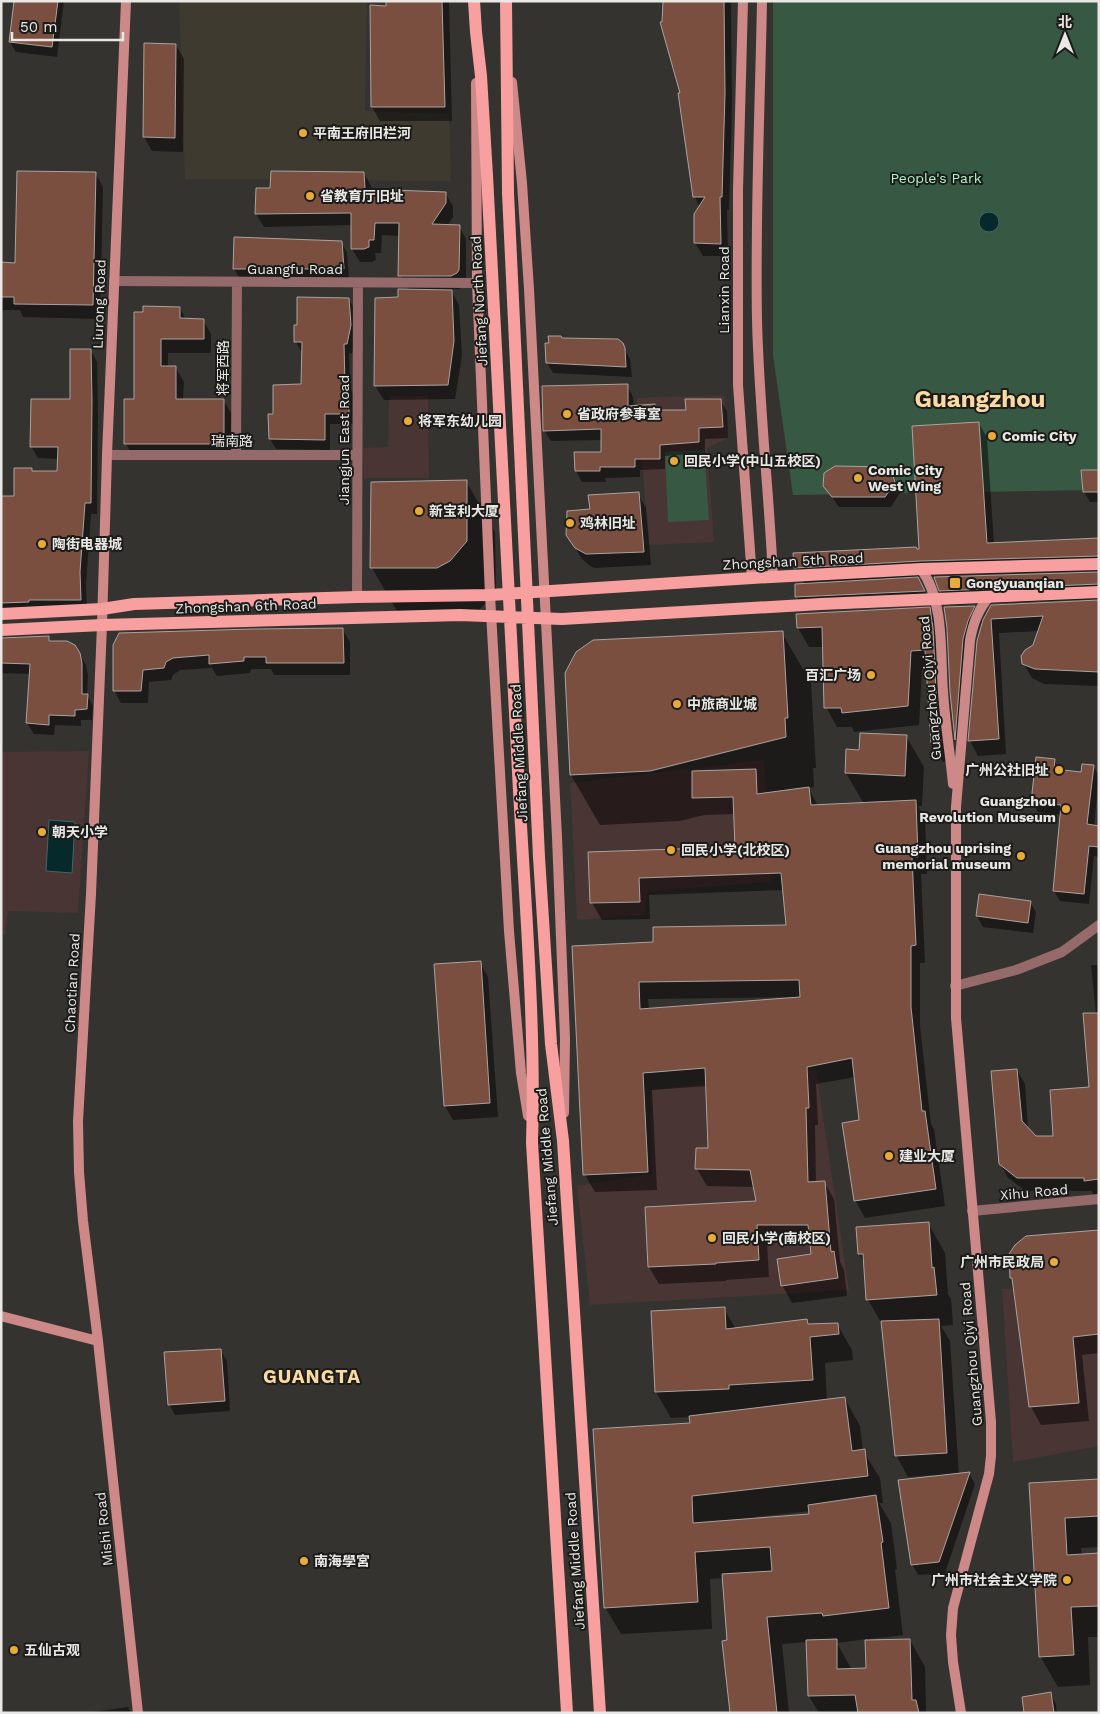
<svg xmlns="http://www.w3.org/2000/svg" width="1100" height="1714" viewBox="0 0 1100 1714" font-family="'Work Sans','Noto Sans SC',sans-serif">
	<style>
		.built { fill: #3e3a30 }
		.education { fill: #493534 }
		.green { fill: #375944 }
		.water { fill: #06292c; stroke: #4a6264 }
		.shadow { fill: #0007; fill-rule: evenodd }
		.building { fill: #7b4f40; stroke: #a9a3a0; fill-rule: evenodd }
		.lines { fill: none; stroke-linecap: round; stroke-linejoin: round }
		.street { stroke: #966a6a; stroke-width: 10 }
		.secondary { stroke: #cd8888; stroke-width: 10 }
		.primary { stroke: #f89f9f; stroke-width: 12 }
		.poi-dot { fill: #e8ab37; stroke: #1b1b19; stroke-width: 2 }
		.labels { text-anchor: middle; stroke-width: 4; stroke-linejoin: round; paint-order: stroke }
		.poi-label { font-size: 14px; font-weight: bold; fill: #e9e8e5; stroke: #1b1b19; text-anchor: start }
		.park-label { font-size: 14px; fill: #aff6c8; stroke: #1b1b19 }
		.street-label { font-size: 14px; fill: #e9e8e5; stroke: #1b1b19 }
		.district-label { font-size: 19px; font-weight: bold; letter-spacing: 1px; fill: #fbd9a2; stroke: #1b1b19 }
		.town-label { font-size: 24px; font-weight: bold; fill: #fbd9a2; stroke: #1b1b19 }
	</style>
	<rect width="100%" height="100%" fill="#35332f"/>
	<!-- built -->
	<path class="built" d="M179,1H367L365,111L449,114L451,181L185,179Z"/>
	<!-- education -->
	<path class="education" d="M724,395L728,438L707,448L714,542L649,545L643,473L637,445V398Z
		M389,396H428L429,478H364L363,448L388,447Z
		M89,751L78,913L8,911L5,935L1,934V752Z
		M764,760L770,882L648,891L645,915L577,920L570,783Z
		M816,1070L849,1290L590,1305L577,1186L652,1174L650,1090Z
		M1099,1284V1446L1013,1462L1002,1289Z"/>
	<!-- green -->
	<path class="green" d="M773,1H1099V490L793,495L773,355Z
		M704,450L709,520L668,522L665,452Z"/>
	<!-- water -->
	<path class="water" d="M979 222a10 10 0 1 1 20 0a10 10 0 1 1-20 0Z
		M49,820L75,822L72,873L46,871Z"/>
	<!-- shadow -->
	<path class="shadow" d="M15,1H64L57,57L16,52L10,42Z
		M388,1H449L452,121H380L372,107Z
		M665,1H731L732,107L729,210H727L728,256H703L695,243L700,207L694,196L682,94Z
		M145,45H176L184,59L183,152L152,151L144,137Z
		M95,173L103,187L100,319L23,317L20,310H1V263L16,264Z
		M364,173L371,186V190L445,193L453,206V217L447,226H459L466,239V284L459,289H450L459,305L462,356L455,399L384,400L375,386L409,291L400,275V236L382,235L381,253H375L376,260L372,262H360L352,249V225L264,227L256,214L271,189Z
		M341,242L347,253L349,279H240L234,269Z
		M349,299L354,309L356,336L352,354L349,353L350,388L354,396V424H330V450L276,449L270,439L274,415L302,386L303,351H301L295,341Z
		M180,308L186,320H203L211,334V353H168V367H175L184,382L183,400H223L232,414V457L134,458L126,444L135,400L136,313Z
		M562,339L622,344L630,359L632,377L553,373L547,363Z
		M91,351L97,362L98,412L97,514H91L86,585L87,611L1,615V497H15L32,469L34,472L58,473V459L38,458L31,446L72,400Z
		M627,385L633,397L634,407L655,405L658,412H687L720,400L727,411L728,438L705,439V453L665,456V469L640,470V477L605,478L606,482H582L576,471L602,453V440L551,441L544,430Z
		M979,423L987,438L994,544L1099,539V571L916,576L932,605L805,611L797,597L796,585H805L795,567L920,550Z
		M889,469L895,479L900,493L891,507H839L824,486Z
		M1099,471V502H1090L1084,492Z
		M466,481L495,532L496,592L478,611L401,618L372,568V483Z
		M638,494L646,508L651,565L595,568L590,566L581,558L568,534L591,510Z
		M1099,573V599L949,605L940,590Z
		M1099,601V686L1044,684L1032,678L1023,663L1034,646L1039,631L999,633L1006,754L978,756L970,741L991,607Z
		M974,607L982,621L975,635L963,751L956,739L951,691L948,628Z
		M929,609L940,628L952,762H943L932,743L927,670H922L919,725L854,732L852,727H837L826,707L824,647H809L798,628ZM931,623H934L936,671L934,668Z
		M343,630L350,642V675H274L271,669H251L250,673L217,676L212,668L180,670L173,675L171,680L149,682L148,703H121L114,690V645Z
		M782,633L811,683L816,768H813L814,787L808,788L818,806L864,804L846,773L847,751H860L906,736L924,767L922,806H918L925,818L927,874H921L925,963H920V1026L931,1124L934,1129L945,1206L865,1218L855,1200L860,1121L855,1077L816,1084L818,1125H815L816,1183L824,1182L834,1199L840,1262L844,1270L847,1296L792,1303L782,1285L812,1255L811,1242L767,1243L769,1277L726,1280V1281L659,1284L649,1267L758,1202L755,1187L707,1186L697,1169L709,1149L707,1086L652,1090L657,1190L595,1192L585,1175L574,947L654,943L787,926L784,890L649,895L650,919L602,920L592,903L590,853L736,848L735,814L704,815L680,821L600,825L571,775ZM793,997V999L649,1009L648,999Z
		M48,637L51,642L79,653L86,665L88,675L87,695L93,706L92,720H81V726L55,725L54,735L34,734L27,723L31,674L1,673V639Z
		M1054,760L1060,771L1082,774L1093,766L1099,776L1094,826L1099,827V857L1094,856L1089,904L1060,901L1054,891L1062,815L1038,812L1032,802Z
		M1030,902L1036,912L1033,933L983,927L977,916Z
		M480,963L488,977L498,1117L453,1120L445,1106Z
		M1091,965H1099V1194H1093L1092,1191H1026L1008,1178L1000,1163L1017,1070L1025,1084L1028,1130L1035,1137H1055L1090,1088L1096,1014Z
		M928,1223L945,1253L948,1294L951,1299L953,1325L941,1326L950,1341L959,1475L969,1473L975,1484L945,1573L918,1575L912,1564L933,1475L908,1477L896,1455L883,1326L868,1300L865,1264L859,1254Z
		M1099,1232V1353L1082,1355L1089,1421L1041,1425L1031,1407L1014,1282L1011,1277Z
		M724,1309L736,1329L807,1320L810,1325L837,1324L852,1350L853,1360L825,1363L827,1401L845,1399L860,1426L863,1451L880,1478L883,1503H879L891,1523L897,1569L895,1570L903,1635L870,1639V1641L910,1640L925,1667L926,1713H819L809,1696L808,1642L782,1644L789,1713H731L729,1642L724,1578L710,1579L712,1629L621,1634L605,1607L691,1424L690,1417L671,1418L656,1392ZM810,1511L811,1515L756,1520L755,1517ZM867,1639V1670H852L837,1643Z
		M220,1350L227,1361L230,1411L175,1415L169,1404Z
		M1099,1481V1547L1081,1548L1082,1556L1099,1555V1637H1088L1090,1685L1058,1687L1040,1656L1030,1484Z
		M1050,1693L1056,1704L1057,1713H1025Z
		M128,1707L131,1713H85Z"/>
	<!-- building -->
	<path class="building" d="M14,1H58L52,47L9,42Z
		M386,1H442L445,107H371L370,5L386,6Z
		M663,1H724L725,93L722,197H720L721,244L694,243V214L705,197H693L678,93H680L660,22H662Z
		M144,43L176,44L175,138L143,137Z
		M17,171L96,172L93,305L14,304V297H1V262L15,263Z
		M271,171L364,172L365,189L446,192V203L432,224L460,225L459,270L457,273L451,276H398L399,223H375L374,240H369V247L364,249H351V213L255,214L256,188H270Z
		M234,237L342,241L344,269H233Z
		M398,289L452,290L454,341L448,385L374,386L375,298L398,297Z
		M297,297L349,298L351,325L347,344H344L345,385H349V414H325V440L269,439L268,414H273V385L301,384L302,342H294V325H297Z
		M143,306L180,307V318L204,319V339H161V366H176V399H224V444H124V399H134V312H143Z
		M548,336H561L562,338L618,339L623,343L625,348L626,367L546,363L545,343H549Z
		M70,349H91L92,400L91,503H85L80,572L81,600H29V602L1,603V496H14V468H32V471H57L58,447H30L31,399H70Z
		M628,384V406L655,404V410H686L685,399H721L723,427L699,428V442L660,445V459H635V467H600V471H575L574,452H601V429L543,431L542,386Z
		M979,422L987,543L1099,538V556L921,561L794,568L793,553L916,547L917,549H919L912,426Z
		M835,466L890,467L895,482L885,497H832L823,486L824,473Z
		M1081,470H1099V492H1083Z
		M467,480V541L450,561L437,568H370L371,482Z
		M639,492L644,552L586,554L575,548L570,541L566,535L567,511L590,509L588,495Z
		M1099,572V584L939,591L934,577Z
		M918,577L925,591L795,597V584Z
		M1099,600V672L1035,669L1022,664L1021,656L1025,650L1033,645L1043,616L991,619L999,739L968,741L977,641L983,620L991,605Z
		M975,606L968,621L963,639L955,740L950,692L947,628L944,607Z
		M930,607L933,629L936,692L941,743H931L925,650L911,651L908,706L842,713L841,708H824L822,627L797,628L796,614Z
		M343,628L344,663H266V657H244V661L209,664V655L173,658L166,662L164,668L143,670L141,691H113V645L119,633L252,629Z
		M783,631L788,718H785L786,737L650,771L570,775L565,673L576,652L593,640Z
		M49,636V641H67L75,645L80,653L82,663V694H88L87,709L75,710V716L49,715V725L26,723L30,664L1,663V638Z
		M860,733L907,735L905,776L845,773L846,749L859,750Z
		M1036,757L1055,759L1054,769L1081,772L1082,764L1094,765L1087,824L1099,826V847L1089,846L1084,894L1053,891L1061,805L1031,802Z
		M756,769L757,794L809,787L811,805L916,800L918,857H912L916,945L911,946V1007L922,1111H925L936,1189L854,1201L842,1123L859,1120L852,1058L807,1067L809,1108H806L808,1182L825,1181L831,1252L834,1251L838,1278L781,1286L777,1259L811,1254L808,1225H757L759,1260L716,1263V1264L648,1267L645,1207L756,1201L750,1170L695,1169L696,1148H708L705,1068L643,1073L648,1172L583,1175L572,946L653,942V927L786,925L781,873L639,878L640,902L590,903L588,852L735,847L733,797L692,798V771ZM799,980L800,997L640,1009L639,982Z
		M979,894L1031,901L1028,923L976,916Z
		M481,961L490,1103L444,1106L434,964Z
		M1083,1013H1099V1179L1084,1181V1178H1017L999,1164L991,1071L1017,1069L1022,1121L1036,1136H1053L1050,1090L1089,1087Z
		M929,1222L932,1268L934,1267L937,1295L866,1300L863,1254H858L856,1227Z
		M1099,1230V1334L1073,1337L1079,1403L1029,1407L1012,1278H1010L1009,1254L1015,1245L1026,1236Z
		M725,1307L726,1329L807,1319L808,1324L838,1323L839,1334L810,1337L813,1380L729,1385V1389L655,1392L651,1311Z
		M939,1319L947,1453L895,1456L881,1321Z
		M221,1349L225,1401L168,1405L164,1352Z
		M845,1397L852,1451L865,1449L868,1476L692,1496L693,1523L809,1514L808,1505L876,1495L883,1542L881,1543L889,1608L823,1616L822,1613L767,1617L777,1713H730L722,1641L727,1640L722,1574L772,1571L770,1547L695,1552L698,1602L604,1608L593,1429L690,1423L689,1416Z
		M970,1472L939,1562L911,1565L898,1480Z
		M1099,1479V1516L1065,1518L1067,1555L1099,1553V1606L1071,1607L1074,1655L1039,1657L1029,1483Z
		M837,1639V1669L866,1668L865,1640L910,1639L912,1700H916L919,1713H858L855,1695L808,1696L806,1640Z
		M1051,1692L1054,1713H1024L1022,1697Z"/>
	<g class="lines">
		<!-- street -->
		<path class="street" d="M114,281L477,283
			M107,455H357
			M236,455L237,282
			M357,597L358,283
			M955,986L1016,970L1062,952L1099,925
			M972,1211L1099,1199"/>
		<!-- secondary -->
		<path class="secondary" d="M126,1L107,455L102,625L91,894L78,1121L79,1172L83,1221L98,1341L138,1713
			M743,1L738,190V385L752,578
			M762,1C760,107 755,214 757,320C759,406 769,491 773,577
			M512,82L522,183L529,289L557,837L565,1038L564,1113
			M476,83L477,283L490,595L509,931L521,1073L528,1116
			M921,569C945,601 940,655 943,692C945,723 950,753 953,784
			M1,1316L98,1341
			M961,1713L953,1662L951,1635L953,1608L989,1474L991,1456V1422L956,1018V807L970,640C973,624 978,609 989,597"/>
		<!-- primary -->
		<path class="primary" d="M474,1L476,32L481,76C495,301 506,526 517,752C523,882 536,1013 532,1143L567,1713
			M506,1L508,193L539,857L551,1044L563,1141L600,1713
			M1,614L102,609L134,604L357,597L490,595L752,578L921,569L1099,564
			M1,630L102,625L460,615L562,619L821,604L1099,592"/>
	</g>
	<!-- markers -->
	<g class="poi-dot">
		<circle cx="303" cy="133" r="5"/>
		<circle cx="310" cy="196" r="5"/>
		<circle cx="567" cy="414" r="5"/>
		<circle cx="408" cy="421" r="5"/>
		<circle cx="992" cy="436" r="5"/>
		<circle cx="674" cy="461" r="5"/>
		<circle cx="858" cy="478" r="5"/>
		<circle cx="419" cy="511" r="5"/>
		<circle cx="570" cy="523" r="5"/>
		<circle cx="42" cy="544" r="5"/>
		<rect x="949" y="577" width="12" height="12" rx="2.5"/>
		<circle cx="871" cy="675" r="5"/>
		<circle cx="677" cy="704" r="5"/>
		<circle cx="1059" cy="770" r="5"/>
		<circle cx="1066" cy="809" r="5"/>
		<circle cx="42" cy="832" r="5"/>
		<circle cx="671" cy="850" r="5"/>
		<circle cx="1021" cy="856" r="5"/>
		<circle cx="889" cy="1156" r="5"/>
		<circle cx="712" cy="1238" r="5"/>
		<circle cx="1054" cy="1262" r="5"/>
		<circle cx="304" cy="1561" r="5"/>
		<circle cx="1067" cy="1580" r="5"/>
		<circle cx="14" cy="1650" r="5"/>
	</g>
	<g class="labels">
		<!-- poi labels -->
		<g class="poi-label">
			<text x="313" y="138">平南王府旧栏河</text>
			<text x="320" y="201">省教育厅旧址</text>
			<text x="577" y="419">省政府参事室</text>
			<text x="418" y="426">将军东幼儿园</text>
			<text x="1002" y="441">Comic City</text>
			<text x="684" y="466">回民小学(中山五校区)</text>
			<text x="868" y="475">Comic City<tspan x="868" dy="16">West Wing</tspan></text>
			<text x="429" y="516">新宝利大厦</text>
			<text x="580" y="528">鸡林旧址</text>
			<text x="52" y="549">陶街电器城</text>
			<text x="966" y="588">Gongyuanqian</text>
			<text x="861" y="680" text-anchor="end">百汇广场</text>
			<text x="687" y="709">中旅商业城</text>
			<text x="1049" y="775" text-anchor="end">广州公社旧址</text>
			<text x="1056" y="806" text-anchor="end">Guangzhou<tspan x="1056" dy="16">Revolution Museum</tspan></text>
			<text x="52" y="837">朝天小学</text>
			<text x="1011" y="853" text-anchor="end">Guangzhou uprising<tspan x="1011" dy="16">memorial museum</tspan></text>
			<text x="681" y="855">回民小学(北校区)</text>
			<text x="899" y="1161">建业大厦</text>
			<text x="722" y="1243">回民小学(南校区)</text>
			<text x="1044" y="1267" text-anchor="end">广州市民政局</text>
			<text x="314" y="1566">南海學宮</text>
			<text x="1057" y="1585" text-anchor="end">广州市社会主义学院</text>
			<text x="24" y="1655">五仙古观</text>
		</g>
		<!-- park labels -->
		<g class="park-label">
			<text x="936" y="183">People's Park</text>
		</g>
		<!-- street labels -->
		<g class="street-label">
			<text x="295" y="274">Guangfu Road</text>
			<text transform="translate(724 290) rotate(-90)" y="5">Lianxin Road</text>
			<text transform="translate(479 301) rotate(-93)" y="5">Jiefang North Road</text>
			<text transform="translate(99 304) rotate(-88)" y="5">Liurong Road</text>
			<text transform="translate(223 368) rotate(-90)" y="5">将军西路</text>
			<text transform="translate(344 440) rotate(-90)" y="5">Jiangjun East Road</text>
			<text x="232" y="446">瑞南路</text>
			<text transform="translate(793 561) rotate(-3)" y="5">Zhongshan 5th Road</text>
			<text transform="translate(246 606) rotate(-2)" y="5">Zhongshan 6th Road</text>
			<text transform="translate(930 688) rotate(-95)" y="5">Guangzhou Qiyi Road</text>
			<text transform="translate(519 753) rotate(-93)" y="5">Jiefang Middle Road</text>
			<text transform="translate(72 983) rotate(-87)" y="5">Chaotian Road</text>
			<text transform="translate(547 1157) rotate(-95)" y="5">Jiefang Middle Road</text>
			<text transform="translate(1034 1192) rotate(-5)" y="5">Xihu Road</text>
			<text transform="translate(971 1354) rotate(-95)" y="5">Guangzhou Qiyi Road</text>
			<text transform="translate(104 1529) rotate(-96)" y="5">Mishi Road</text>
			<text transform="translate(575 1561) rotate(-94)" y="5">Jiefang Middle Road</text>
		</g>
		<!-- district labels -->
		<g class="district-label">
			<text x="312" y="1383">GUANGTA</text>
		</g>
		<!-- town labels -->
		<g class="town-label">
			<text x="980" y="407">Guangzhou</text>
		</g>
	</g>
	<!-- border -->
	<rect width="1100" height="1714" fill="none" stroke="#e9e8e5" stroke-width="5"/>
	<!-- north arrow -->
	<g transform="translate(1065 35)" stroke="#1b1b19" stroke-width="4" paint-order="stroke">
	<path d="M0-4L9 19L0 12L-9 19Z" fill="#e9e8e5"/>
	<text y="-8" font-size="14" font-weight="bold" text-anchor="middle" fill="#e9e8e5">北</text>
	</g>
	<!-- scale -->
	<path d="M12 32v8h111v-8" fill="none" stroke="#e9e8e5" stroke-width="2.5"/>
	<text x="20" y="32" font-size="15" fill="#e9e8e5" stroke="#1b1b19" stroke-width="4" paint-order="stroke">50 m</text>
</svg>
